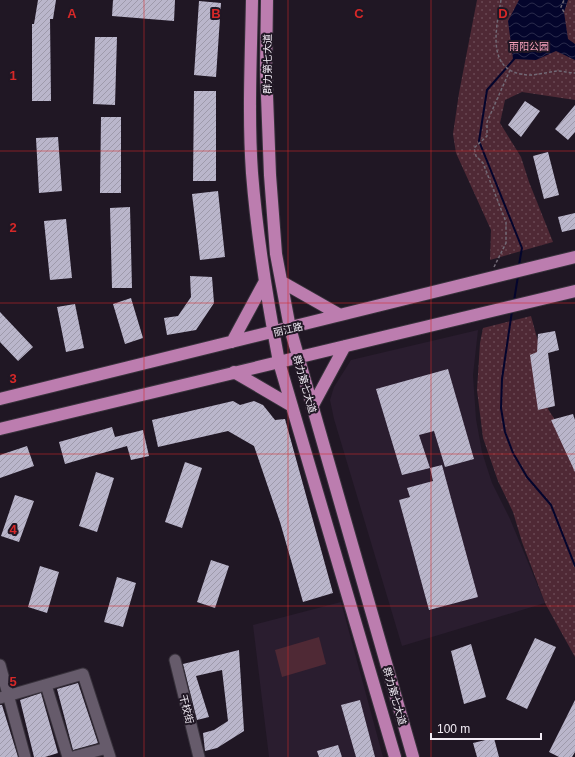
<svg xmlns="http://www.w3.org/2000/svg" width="575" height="757" viewBox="0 0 575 757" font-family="Helvetica,'Noto Sans SC',sans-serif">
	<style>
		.built { fill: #2a1d2f }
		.park { fill: url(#park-dots) }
		.pitch { fill: #4f2935 }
		.water { fill: url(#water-waves) }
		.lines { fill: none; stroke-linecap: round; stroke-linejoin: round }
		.stream { stroke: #04052c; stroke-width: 2 }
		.building { fill: url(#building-hatch) }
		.minor-casing { stroke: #38323c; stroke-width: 13 }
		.major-casing { stroke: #38323c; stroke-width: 14 }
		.path { stroke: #726a76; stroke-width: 1.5; stroke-dasharray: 3 2; stroke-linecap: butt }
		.minor { stroke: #665b6b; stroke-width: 11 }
		.major { stroke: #bc7daf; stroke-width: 12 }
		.grid { fill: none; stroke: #d62828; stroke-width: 1; stroke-opacity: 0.55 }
		.labels { text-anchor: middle; stroke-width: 4; stroke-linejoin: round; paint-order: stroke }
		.park-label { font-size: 10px; fill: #faa3be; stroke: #201724 }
		.street-label { font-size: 10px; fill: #f3edf6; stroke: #201724 }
		.grid-label { font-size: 13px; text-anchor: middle; font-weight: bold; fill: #d62828; stroke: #201724; stroke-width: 4; stroke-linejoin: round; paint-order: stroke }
	</style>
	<defs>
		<pattern id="park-dots" width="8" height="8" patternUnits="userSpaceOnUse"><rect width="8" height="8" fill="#4f2935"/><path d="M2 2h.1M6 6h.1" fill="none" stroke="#694853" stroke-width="1.8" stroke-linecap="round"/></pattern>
		<pattern id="water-waves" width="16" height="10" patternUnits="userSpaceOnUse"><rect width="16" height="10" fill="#04052c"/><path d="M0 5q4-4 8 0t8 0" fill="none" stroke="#292a4b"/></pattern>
		<pattern id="building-hatch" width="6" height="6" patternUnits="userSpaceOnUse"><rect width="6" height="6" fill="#bab6cb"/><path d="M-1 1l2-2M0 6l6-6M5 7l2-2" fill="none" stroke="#9e9aab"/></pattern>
	</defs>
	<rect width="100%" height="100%" fill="#201724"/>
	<!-- built -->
	<path class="built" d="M478,330L473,375L476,419L482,452L492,483L510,519L545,603L402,646L334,419L330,400L334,387L351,360Z
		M341,602L383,757H269L253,625Z"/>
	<!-- park -->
	<path class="park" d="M477,0H575V100L522,92L505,100L500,123L521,157L529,182L553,242L490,260L491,230L456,153L453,134L459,93Z
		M531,316L539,345L548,409L575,451V657L545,603L522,542L513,512L498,481L483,438L477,390L480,343L483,328Z"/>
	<!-- pitch -->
	<path class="pitch" d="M319,637L326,664L282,677L275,650Z"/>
	<!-- water -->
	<path class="water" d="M519,0H568L564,12L568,39L575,44V60L556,51L536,60L513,59L508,21Z"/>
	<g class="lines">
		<!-- stream -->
		<path class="stream" d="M515,58L487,90L479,141L522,248L519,265
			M514,301L518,276
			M512,311L502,379L501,408L505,432L513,453L527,477L551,505L575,566"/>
	</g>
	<!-- building -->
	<path class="building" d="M38,0H56L53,19H50L51,101H32V24H34Z
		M113,0H175L174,21L112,16Z
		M199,1L221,3L216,77L194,75Z
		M95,37H117L115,105L93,104Z
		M194,91H216V181H193Z
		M525,101L540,111L521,137L508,125Z
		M575,105V132L568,140L555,129Z
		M101,117H121V193H100Z
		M58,137L62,191L39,193L36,138Z
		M548,152L559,195L544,199L533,156Z
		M218,191L225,257L200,260L192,194Z
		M130,207L132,288H112L110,208Z
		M575,213V229L562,232L558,217Z
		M66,219L72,278L50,280L44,221Z
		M190,276L212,277L214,303L196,330L167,335L164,318L178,316L191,297Z
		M131,298L143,338L125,344L113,304Z
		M75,304L84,348L66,352L57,307Z
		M0,312L33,347L18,361L0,342Z
		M555,331L559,350L548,353L555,406L538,410L530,355L537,352L538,334Z
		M448,369L474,459L445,467L434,431L419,435L430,468L402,475L376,389Z
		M233,401L240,405L254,401L263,405L275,420L285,419L333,593L303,602L280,522L254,446L228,431L158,447L152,420Z
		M573,414L575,420V472L551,420Z
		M112,427L115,437L143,430L149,456L131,460L127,446L65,464L59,442Z
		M27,446L34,466L0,478V455Z
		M185,462L202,468L182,528L165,522Z
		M442,465L478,597L429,610L399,500L410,497L407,488L433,481L430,468Z
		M96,472L114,478L97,532L79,526Z
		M15,495L34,501L19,542L1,536Z
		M211,560L229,566L215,608L197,602Z
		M40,566L59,572L47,613L28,607Z
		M117,577L136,583L123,627L104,622Z
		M535,638L556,647L527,709L506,699Z
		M471,644L486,697L464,704L451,651Z
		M239,650L244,731L217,748L205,751L203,733L214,730L228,721L222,670L196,676L209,717L197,720L183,664Z
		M78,683L98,743L73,750L57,689Z
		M41,693L58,753L45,757H34L20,700Z
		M360,700L375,757H356L341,705Z
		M575,700V752L572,757H559L549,752Z
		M0,705H2L18,757H0Z
		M494,738L499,757H477L473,743Z
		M338,745L342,757H319L317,751Z"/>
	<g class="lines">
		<defs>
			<path id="minor" d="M175,660L199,757
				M0,665L25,757
				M46,685L68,757
				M0,698L83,674L110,757
				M73,757L107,748"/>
			<path id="major" d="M252,0C251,57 248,116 252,173C257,236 267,299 279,362L395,757
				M267,0L266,69L270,175L276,254L290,328L413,757
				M282,282L340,315
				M232,342L265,281
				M234,372L292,406
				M0,399L575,257
				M312,407L345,346
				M0,429L575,291"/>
		</defs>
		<!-- minor casing -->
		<use href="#minor" class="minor-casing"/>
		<!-- major casing -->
		<use href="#major" class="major-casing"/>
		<!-- path -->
		<path class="path" d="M501,0C496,30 485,73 529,75C538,75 548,72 557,71C563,71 569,73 575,73
			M564,12L561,7L564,0
			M494,267L506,243V222L483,163L476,156L474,148L487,136V122L510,70"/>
		<!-- minor -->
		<use href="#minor" class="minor"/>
		<!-- major -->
		<use href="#major" class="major"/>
	</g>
	<!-- grid -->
	<path class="grid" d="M144,0V757M288,0V757M431,0V757M0,151H575M0,303H575M0,454H575M0,606H575"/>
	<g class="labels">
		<!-- park labels -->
		<g class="park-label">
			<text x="529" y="50">雨阳公园</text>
		</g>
		<!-- street labels -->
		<g class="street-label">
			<text transform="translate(267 64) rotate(-90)" y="4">群力第七大道</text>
			<text transform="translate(288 329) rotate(-13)" y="4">丽江路</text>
			<text transform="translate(305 384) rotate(74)" y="4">群力第七大道</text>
			<text transform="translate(395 696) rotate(74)" y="4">群力第七大道</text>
			<text transform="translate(187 709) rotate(76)" y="4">干校街</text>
		</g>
	</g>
	<g class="grid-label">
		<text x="72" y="18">A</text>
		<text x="216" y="18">B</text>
		<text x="359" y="18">C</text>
		<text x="503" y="18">D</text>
		<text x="13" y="80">1</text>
		<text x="13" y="232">2</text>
		<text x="13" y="383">3</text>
		<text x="13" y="534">4</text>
		<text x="13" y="686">5</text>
	</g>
	<!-- scale -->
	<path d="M431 733v6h110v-6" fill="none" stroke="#f3edf6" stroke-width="2"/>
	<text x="437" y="733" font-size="12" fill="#f3edf6" stroke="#201724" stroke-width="3" paint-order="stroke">100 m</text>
</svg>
